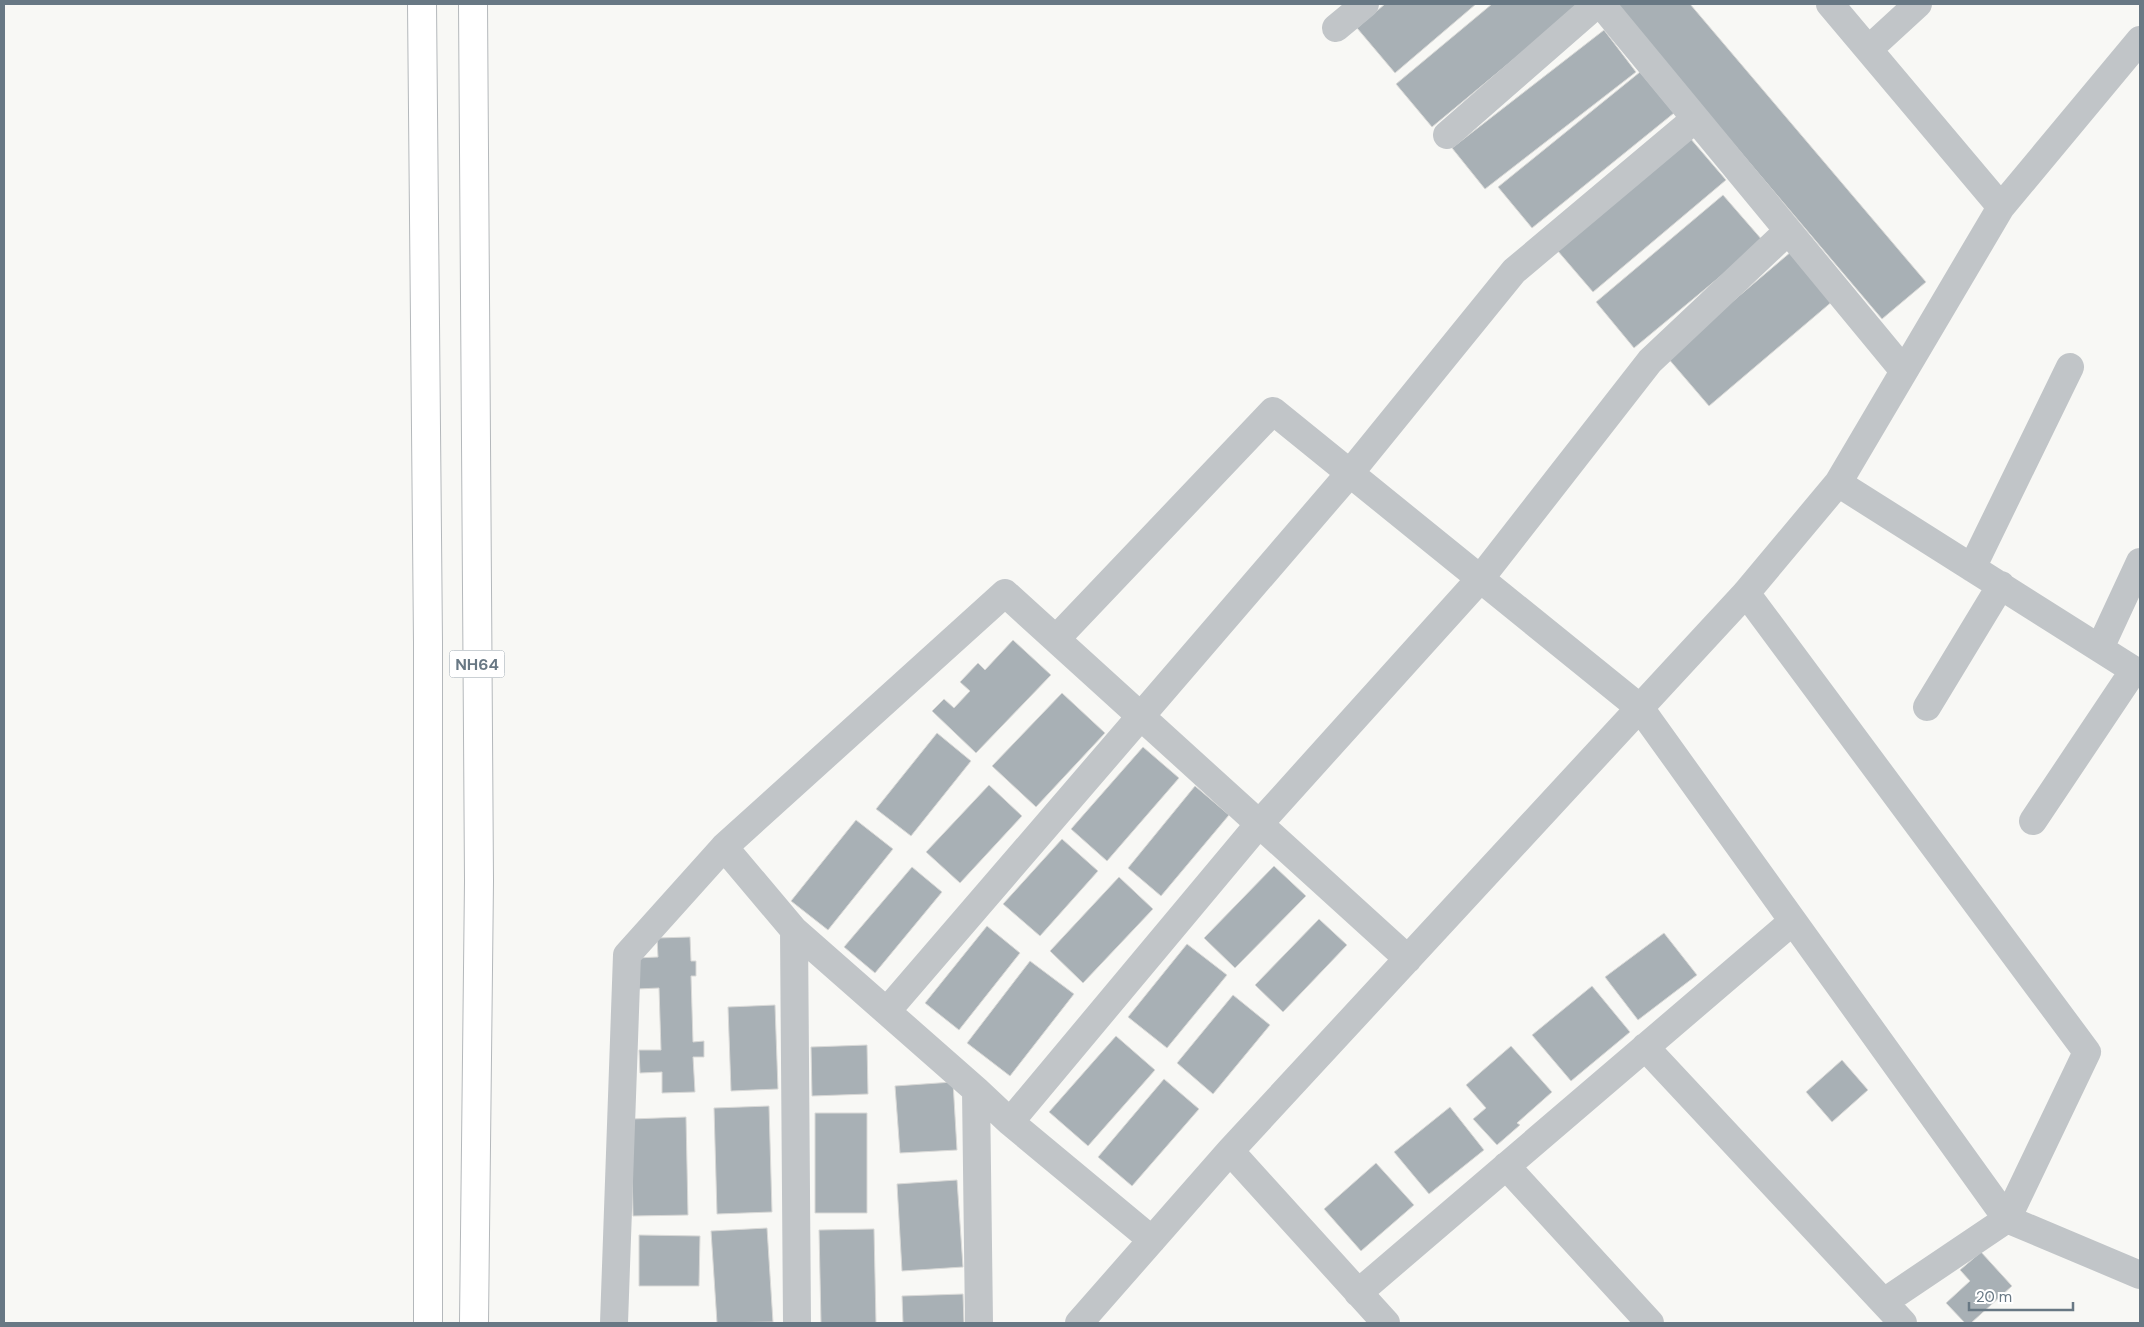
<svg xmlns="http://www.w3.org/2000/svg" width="2144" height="1327" viewBox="0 0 2144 1327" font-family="'DM Sans',sans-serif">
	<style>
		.building { fill: #a8b0b5; stroke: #d9d9d7 }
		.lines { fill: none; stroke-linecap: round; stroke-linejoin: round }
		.highway-casing { stroke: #b4b8bb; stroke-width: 30 }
		.minor { stroke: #c1c5c8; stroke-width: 28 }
		.highway { stroke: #fff; stroke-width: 28 }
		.labels { text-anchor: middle; stroke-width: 5; stroke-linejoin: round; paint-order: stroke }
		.shield { fill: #fff; stroke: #95a0a9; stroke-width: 1 }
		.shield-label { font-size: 16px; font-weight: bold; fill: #687884 }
	</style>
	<rect width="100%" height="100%" fill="#f8f8f5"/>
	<!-- building -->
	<path class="building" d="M1385,4H1476L1395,73L1357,28Z
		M1492,4H1576L1578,6L1432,127L1396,84Z
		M1615,4H1690L1926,282L1882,319Z
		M1604,30L1636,72L1485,189L1452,148Z
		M1640,72L1674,113L1532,228L1498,187Z
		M1690,138L1726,180L1593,292L1557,250Z
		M1723,195L1763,241L1634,348L1596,302Z
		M1792,251L1834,300L1709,406L1667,357Z
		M1013,640L1051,675L976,753L932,711L944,699L954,708L970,691L960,682L978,663L985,670Z
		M1062,693L1105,733L1036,807L992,766Z
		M937,733L971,761L911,836L876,809Z
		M1143,747L1179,778L1107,861L1071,829Z
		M989,785L1022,816L960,883L926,852Z
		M1195,786L1229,815L1161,896L1128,868Z
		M856,820L893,849L828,930L791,901Z
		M1062,839L1098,871L1040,936L1003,904Z
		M1274,866L1306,896L1235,968L1204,938Z
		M912,867L942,892L875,973L844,947Z
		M1119,877L1153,909L1083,983L1050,951Z
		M1319,919L1347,945L1283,1012L1255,985Z
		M987,926L1020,953L959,1030L925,1003Z
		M1664,933L1697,975L1638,1020L1605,977Z
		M690,937L691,961H696V976H691L693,1042L704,1041V1057H693L695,1092L662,1093V1072L640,1073L639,1050H661L659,988L637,989L636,958L658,957L657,938Z
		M1187,944L1227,975L1167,1048L1128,1017Z
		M1030,961L1074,994L1010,1076L967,1043Z
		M1592,986L1630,1032L1571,1081L1532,1035Z
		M1233,995L1270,1025L1213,1094L1177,1063Z
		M775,1005L778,1089L731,1091L728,1007Z
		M1116,1036L1155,1070L1088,1146L1049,1112Z
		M867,1045L868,1094L812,1096L811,1047Z
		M1511,1046L1552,1092L1517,1123L1520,1125L1497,1145L1473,1119L1486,1108L1466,1085Z
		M1842,1060L1868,1090L1832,1122L1806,1092Z
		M1164,1079L1199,1109L1132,1186L1098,1157Z
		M953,1082L957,1150L900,1153L895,1086Z
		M769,1106L772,1212L717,1214L714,1108Z
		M1450,1107L1484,1150L1429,1194L1394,1152Z
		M815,1113H867V1213H815Z
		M686,1117L688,1215L633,1216L631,1119Z
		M1376,1163L1414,1205L1361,1251L1324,1209Z
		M957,1180L963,1267L902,1271L897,1184Z
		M767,1228L773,1322L717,1323L711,1231Z
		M874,1229L876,1323H821L819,1230Z
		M639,1235L700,1236L699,1286H639Z
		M1981,1252L2012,1286L1971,1323H1965L1946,1303L1970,1281L1960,1270Z
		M963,1294L964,1323H903L902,1296Z"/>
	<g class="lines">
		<defs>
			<path id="highway" d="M422,4L428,642V1323
				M473,4L479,881L474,1323"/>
		</defs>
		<!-- highway casing -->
		<use href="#highway" class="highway-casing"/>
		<!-- minor -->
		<path class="minor" d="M1601,4L1904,371
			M1830,4L2001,207
			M1336,28L1365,4
			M1869,49L1918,4
			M1447,135L1597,4
			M1838,483L2140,674
			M1972,568L2070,367
			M1746,593L2087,1052L2007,1219L1884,1302
			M1056,639L1273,411L1640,708L2007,1219L2140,1275
			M2100,648L2140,562
			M1927,707L2001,585
			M2033,821L2134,670
			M724,847L794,930L976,1090L1010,1122L1152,1240
			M794,930L797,1323
			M887,1011L1350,473L1514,271L1695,119
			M1645,1047L1903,1323
			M976,1090L979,1323
			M1010,1122L1259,824L1480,579L1650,361L1788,231
			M1230,1151L1386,1323
			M1506,1166L1650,1323
			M1358,1293L1793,921
			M614,1323L627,955L724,847L1005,593L1408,959
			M1079,1323L1230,1151L1746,593L1838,483L2001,207L2140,40"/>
		<!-- highway -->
		<use href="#highway" class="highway"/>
	</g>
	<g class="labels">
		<!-- shield labels -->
		<rect class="shield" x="449.5" y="650.5" width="55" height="27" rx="4"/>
		<g class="shield-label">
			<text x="477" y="670">NH64</text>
		</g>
	</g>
	<!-- border -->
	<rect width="2144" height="1327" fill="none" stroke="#687884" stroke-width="10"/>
	<!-- scale -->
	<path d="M1969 1302v8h104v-8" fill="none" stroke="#687884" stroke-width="2.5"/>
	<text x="1976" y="1302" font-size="15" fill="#687884" stroke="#ffffff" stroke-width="4" paint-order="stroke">20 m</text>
</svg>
